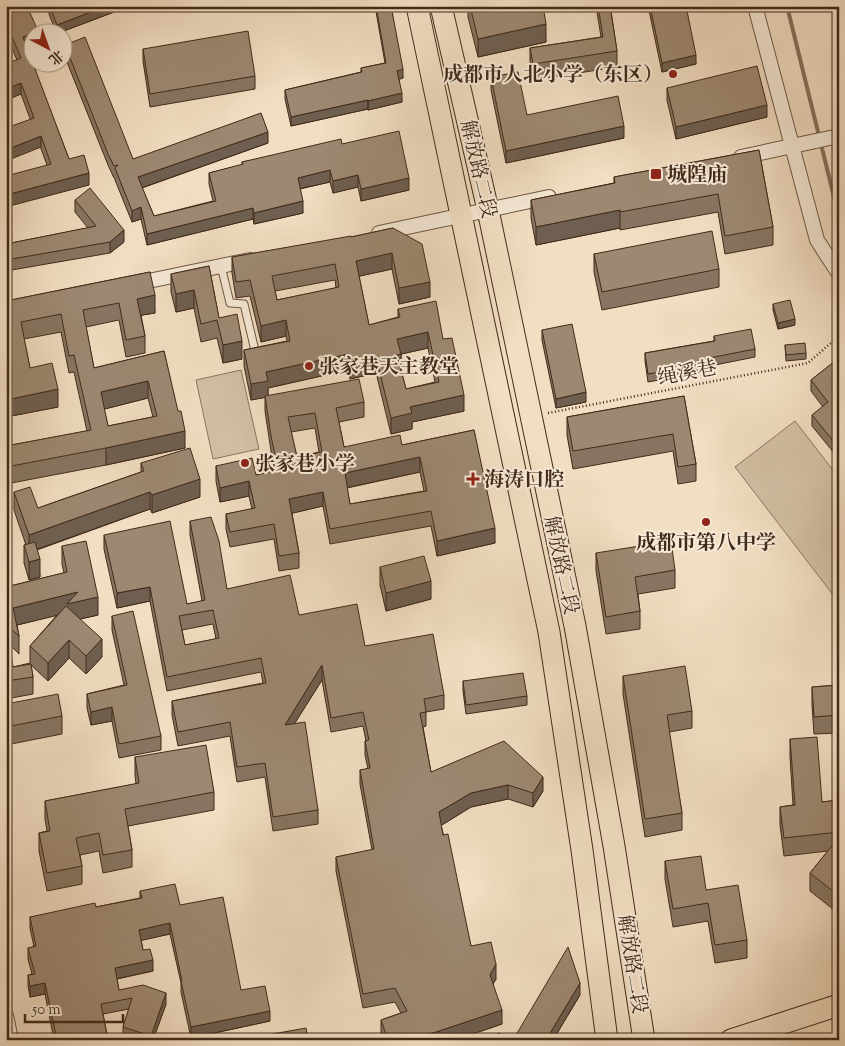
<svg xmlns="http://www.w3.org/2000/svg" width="845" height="1046" viewBox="0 0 845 1046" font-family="'Sorts Mill Goudy','Noto Serif SC',serif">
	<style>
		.green { fill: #d4c0a6; stroke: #8a7660 }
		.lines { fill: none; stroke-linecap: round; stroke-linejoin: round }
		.stream { stroke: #87725d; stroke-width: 4 }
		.service-casing { stroke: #6d5844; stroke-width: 9 }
		.minor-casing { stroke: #6d5844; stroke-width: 16 }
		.primary-casing { stroke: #412b1a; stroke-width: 23 }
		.path { stroke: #412b1a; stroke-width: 2.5; stroke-dasharray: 1 2.5; stroke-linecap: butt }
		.service { stroke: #f7ead8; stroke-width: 7 }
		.minor { stroke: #f7ead8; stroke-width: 14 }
		.primary { stroke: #f2dec3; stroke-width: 21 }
		.wall { fill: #877562; stroke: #412b1a; fill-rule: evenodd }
		.shaded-wall { fill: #6e5f50; stroke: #412b1a }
		.building { fill: #9d8872; stroke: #412b1a; fill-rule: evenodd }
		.poi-dot { fill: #8f2418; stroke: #f7ead8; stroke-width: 2 }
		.labels { text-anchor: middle; stroke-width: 4; stroke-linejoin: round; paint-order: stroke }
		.poi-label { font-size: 20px; font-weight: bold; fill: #412b1a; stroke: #f7ead8; text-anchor: start }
		.street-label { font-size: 20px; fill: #412b1a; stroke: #f7ead8 }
	</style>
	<rect width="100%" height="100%" fill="#f2dec3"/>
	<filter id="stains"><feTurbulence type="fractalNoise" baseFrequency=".004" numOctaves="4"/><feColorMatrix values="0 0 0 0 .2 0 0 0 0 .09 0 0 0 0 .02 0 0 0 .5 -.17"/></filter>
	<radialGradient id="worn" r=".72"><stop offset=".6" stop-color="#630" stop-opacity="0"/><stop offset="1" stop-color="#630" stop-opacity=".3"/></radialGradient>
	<!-- green -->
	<path class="green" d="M241,370L259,449L213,459L196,380Z
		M795,421L839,478V599L837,600L735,467Z"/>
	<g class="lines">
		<!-- stream -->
		<path class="stream" d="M787,6L834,197L839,209"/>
		<defs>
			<path id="service" d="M221,266L230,303L244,304L256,355"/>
			<path id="minor" d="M755,6L817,240L839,274
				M741,157L839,136
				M379,233L549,197
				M134,284L250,260
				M6,1015L11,1040"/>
			<path id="primary" d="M417,6L549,632L582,850L607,1040
				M441,6L488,210L575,626L614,846L644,1040
				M731,1040L839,1005"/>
		</defs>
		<!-- service casing -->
		<use href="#service" class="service-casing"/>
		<!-- minor casing -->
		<use href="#minor" class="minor-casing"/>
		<!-- primary casing -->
		<use href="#primary" class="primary-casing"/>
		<!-- path -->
		<path class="path" d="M548,413L808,363L839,336"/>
		<!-- service -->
		<use href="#service" class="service"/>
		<!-- minor -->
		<use href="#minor" class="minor"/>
		<!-- primary -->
		<use href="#primary" class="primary"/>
	</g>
	<!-- wall -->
	<path class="wall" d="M6,6L38,32L26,47L69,159L89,185L47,165L21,94L6,100V64L17,60L6,35Z
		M49,6H130L61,32H56L49,14Z
		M375,6H391L403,78L399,79L402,102L368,110V109L291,126L285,99V90L361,72V68L385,63Z
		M468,6H543L546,42L478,57L468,17Z
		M596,6H631L611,11L617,51V67L533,80L530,64V48L601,37Z
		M648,6H686L696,64L662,72Z
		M839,23V47L835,34V24Z
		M65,45L133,159L268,143L142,188L154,216L213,201L209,184V173L242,165V162L342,144L409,190L361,201L358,187L333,193L330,182L300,189L303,213L254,224L253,219L147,245L141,219L132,222L115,180V178H114L108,165L65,57Z
		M143,49L255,76V89L150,107L143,61Z
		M491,77L527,115L624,138L506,163L491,90Z
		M667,88L767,117L676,139L667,100Z
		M759,150L773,227V245L725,254L718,212L620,230V228L536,245L531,218V200L614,183V177Z
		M75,200L124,242L110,253L6,271V244L88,228L75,212Z
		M393,228L430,297L399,304L392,269L359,276L369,325L398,317V309L443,339L464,411L412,422V429L391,434L376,373L350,379L348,370L268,388V396L364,402V417L339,422L344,447L402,445L474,430L495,543L437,556L431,526L330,544L323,506L292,513L299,553V568L279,571L274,539L230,547L226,529V514L252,509L249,496L220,502L216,481V466L256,475L275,471L271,451L265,411V397L251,400L244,366V350L287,341L286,336L261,342L250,296L236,298L232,273V257L351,237ZM335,280L336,288L277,300L275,291ZM428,348L435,382L406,389L401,370V354ZM315,428L319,452L297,457L291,432ZM420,472L424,491L350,504L347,488Z
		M594,254L719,269V287L602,310L594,272Z
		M209,266L219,318L242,359L223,363L217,338L201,342L194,308L176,312L171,292V274Z
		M150,272L155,313L141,315L145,336V353L126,357L119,320L86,327L94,368L164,351L185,448L106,465L6,484V446L87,431L74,372L69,373L61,332L24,339L30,368L58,407L6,417V301ZM148,398L153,417L108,426L104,409Z
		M773,304L795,325L778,329L773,310Z
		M542,330L586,402L556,408L542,340Z
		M714,336L755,349V357L705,367V372L648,382L645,361V353L714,341Z
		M785,345L806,353V359L786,361Z
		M839,358V459L812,426V415L823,407L811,391V380Z
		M684,396L696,464V481L678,484L673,451L573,469L567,435V417Z
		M141,463L200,497L152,513L150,509L37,550L40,577L29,580L24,563V545H26L14,510V492L38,508L141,472Z
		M190,521L227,589L299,615L365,646L444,695V709L426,712V726L423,727L431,772L543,791L533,807L508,799L471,807L441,825L471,946L496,979L493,984L502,1024L455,1040H383L381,1034V1020L401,1013L395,1002L363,1008L336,871V857L372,850L360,784V770L368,769L365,755V741H366L363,726L331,732L322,680L294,724L318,810V824L273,831L265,777L237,782L230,736L178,746L172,715V701L263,683L261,672L167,691L150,601L117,608L104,549V535L187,604L202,601L190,535ZM213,624L216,639L185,645L182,630Z
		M62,546L98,615L80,619L102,657L86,674L69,658L48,681L31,665L33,677V694L6,699V587L64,573L62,564ZM57,615L30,646V663L13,667L9,644L19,654V636L17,625Z
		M596,553L675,570V588L638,594L640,611V629L606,634L596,571Z
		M380,567L431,599L386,611L380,585Z
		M112,616L161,736V750L119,758L112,721L91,725L87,708V694L124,685L112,630Z
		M623,676L692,711V728L669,732L682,813V830L645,837L623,694Z
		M463,681L527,696V705L466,714L463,691Z
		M839,685V733L814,734L812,705V687Z
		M6,704L62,716V734L6,745Z
		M790,739L822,802L839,800V914L810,891V873L828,851L784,856L780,825V807L793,805L790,757Z
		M135,757L214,792V810L128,826L132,850V867L103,873L99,851L80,855L82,866V884L47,891L39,851V833L47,831L45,819V801L136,784L135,775Z
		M665,861L706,890L747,940V958L715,963L708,921L673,927L665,879Z
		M140,891L180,905L241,990L270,1021L191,1038L181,992V983L170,934L141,940L143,950L153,971L117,979L119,990L166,1004L153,1040H130L123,1037V1027L129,1009L103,1014L108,1040H54L45,994L30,997L28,986V975L32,974L28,959V948L34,947L30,928V917L96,907L140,898Z
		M580,995L553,1040H516V1035Z"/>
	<!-- shaded-wall -->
	<path class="shaded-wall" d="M106,6H130L61,32H57V25Z
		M608,6H631L608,12Z
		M828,6H839L828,9Z
		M546,24V42L478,57V39Z
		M32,33V44L23,49V37Z
		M696,55V64L662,72V63Z
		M403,69V78L397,80V71Z
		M21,83V94L6,100V89Z
		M402,93V102L368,110V101Z
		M368,100V109L291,126V117Z
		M767,105V117L676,139V127Z
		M624,126V138L506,163V151Z
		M268,132V143L138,189V177Z
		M41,136V147L6,161V150Z
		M330,170V182L298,189V178Z
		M89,173V185L6,207V195Z
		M358,175V187L333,193V181Z
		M409,178V190L361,201V189Z
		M303,201V213L254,224V213Z
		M141,207V219L132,222V211Z
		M253,208V219L147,245V234Z
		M620,210V228L536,245V227Z
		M124,230V242L110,253V242Z
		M392,253V269L356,277V261Z
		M430,282V297L399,304V288Z
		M194,290V308L176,312V294Z
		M155,295V313L137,316V299Z
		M795,319V325L778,329V323Z
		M286,320V336L261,342V326Z
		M428,332V348L397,355V339Z
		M242,341V359L223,363V345Z
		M348,354V370L268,388V397L251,400V384L266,372Z
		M401,354V370L397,355Z
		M376,357V373L350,379V363Z
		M148,381V398L101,410V392Z
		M58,389V407L6,417V400Z
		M586,392V402L556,408V399Z
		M464,395V411L412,422V429L391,434V418L410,407Z
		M185,431V448L106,465V448Z
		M420,457V472L345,488V473Z
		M200,479V497L152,513V495Z
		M249,481V496L220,502V488Z
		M150,492V509L29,552V535Z
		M323,492V506L289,514V499Z
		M495,528V543L437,556V541Z
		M40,559V577L29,580V562Z
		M431,581V599L386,611V593Z
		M150,587V601L117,608V593Z
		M78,592L98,597V615L67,622V613L13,626V608Z
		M102,639V657L86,674V656Z
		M69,640V658L48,681V663Z
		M322,665V680L285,739V725Z
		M112,707V721L91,725V712Z
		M543,777V791L533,807V793Z
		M508,785V799L471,807L439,827V812L471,793Z
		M170,923V934L139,941V930Z
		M153,960V971L115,979V968Z
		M496,964V979L490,989V975Z
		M45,983V994L30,997V986Z
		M580,983V995L553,1040H546Z
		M166,993V1004L153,1040H151V1036Z
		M502,1010V1024L455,1040H412Z
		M270,1011V1021L191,1038V1027Z"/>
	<!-- building -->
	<path class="building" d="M6,6H27L38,31L23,37L69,159L84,155L89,173L6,195V176L51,164L41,136L6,150V128L34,118L21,83L6,89V64L21,58L6,23Z
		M50,6H106L57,25Z
		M376,6H391L403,69L397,71L402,93L368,101V100L291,117L285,90L362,72L361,68L386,63Z
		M470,6H543L546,24L478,39Z
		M598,6H610L617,51L533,64L530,48L603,37Z
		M650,6H686L696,55L662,63Z
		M839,23V37L835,24Z
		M248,31L255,76L150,94L143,49Z
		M85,37L133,159L261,113L268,132L138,177L154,216L216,201L209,173L243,164L242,162L341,139L342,144L399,131L409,178L361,189L358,175L333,181L330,170L298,178L303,201L254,213L253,208L147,234L141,207L132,211L115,168L118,165L114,166L108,154L65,45Z
		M757,66L767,105L676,127L667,88Z
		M518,72L527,115L618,96L624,126L506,151L491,77Z
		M759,150L773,227L725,236L718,194L620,212V210L536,227L531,200L615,183L614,177Z
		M90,188L124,230L110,242L6,260V244L96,226L75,200Z
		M393,228L422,244L430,282L399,288L392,253L356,261L369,325L400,317L398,309L436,301L443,339L452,338L464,395L410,407L412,413L391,418L376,357L350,363L348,354L266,372L268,381L251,384L244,350L290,341L286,320L261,326L250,280L236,282L232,257L351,236V237ZM335,264L339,287L277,300L272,276ZM428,332L439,382L406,389L397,355L401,354L397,339Z
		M712,231L719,269L602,292L594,254Z
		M209,266L219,318L237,314L242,341L223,345L217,320L201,324L194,290L176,294L171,274Z
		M150,272L155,295L137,299L145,336L126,340L119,303L83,310L94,368L164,351L178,411H181L185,431L106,448L6,467V446L91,430L74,355L69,356L61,314L21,322L30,368L52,363L58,389L6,400V372H8L6,365V301ZM148,381L157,416L108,426L101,392Z
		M790,300L795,319L778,323L773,304Z
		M572,324L586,392L556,399L542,330Z
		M751,329L755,349L704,359L705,364L648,374L645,353L715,341L714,336Z
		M805,343L806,353L786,355L785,345Z
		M839,358V448L812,415L828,402L811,380Z
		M359,379L364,402L336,408L344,447L400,435L402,445L474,430L495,528L437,541L431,511L330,529L323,492L289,499L299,553L279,556L274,524L230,532L226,514L255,508L249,481L220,488L216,466L252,458L256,475L278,470L271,436L265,396ZM315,413L322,452L297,457L288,417ZM420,457L427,491L350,504L345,473Z
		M684,396L696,464L678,467L673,434L573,451L567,417Z
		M190,448L200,479L152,495L150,492L29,535L14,492L30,487L38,508L144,471L141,463Z
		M211,517L219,541L227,589L290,575L299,615L357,604L365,646L433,634L444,695L424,699L426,712L420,713L431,772L504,741L543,777L533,793L508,785L471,793L439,812L443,835L448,834L471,946L491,942L496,964L490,975L502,1010L412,1040H388L381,1020L407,1011L395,988L363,994L336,857L374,849L360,770L370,768L365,741L369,740L363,712L331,718L322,665L285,725L305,722L318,810L273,817L265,763L237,767L230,722L178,732L172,701L266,683L261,658L167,677L150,587L117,593L104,535L170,521L187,604L205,600L190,521ZM213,610L219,638L185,645L179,616Z
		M86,541L98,597L67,604L78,592L13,608L19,636L6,624V587L67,572L62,546Z
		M671,541L675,570L635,577L640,611L606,617L596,553Z
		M35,542L40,559L29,562L24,545Z
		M424,556L431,581L386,593L380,567Z
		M66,606L102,639L86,656L69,640L48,663L30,646Z
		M133,611L161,736L119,744L112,707L91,712L87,694L127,685L112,616Z
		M6,629L13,667L31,664L33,677L6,681Z
		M685,666L692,711L667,715L682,813L645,819L623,676Z
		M523,673L527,696L466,705L463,681Z
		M839,685V715L814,717L812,687Z
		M58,694L62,716L6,727V704Z
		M817,737L822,802L839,800V832L784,838L780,807L795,805L790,739Z
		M206,745L214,792L125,809L132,850L103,855L99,833L76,838L82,866L47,873L39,833L50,831L45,801L139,783L135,757Z
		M839,837V896L810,873Z
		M701,856L706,890L738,885L747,940L715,945L708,903L673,909L665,861Z
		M175,884L180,905L223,897L241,990L265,986L270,1011L191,1027L181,981H182L170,923L139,930L143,950L150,949L153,960L115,968L119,990L143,985L166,993L151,1036L123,1027L132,998L101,1004L108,1040H57L45,983L30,986L28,975L35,974L28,948L36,946L30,917L95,903L96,907L142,898L140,891Z
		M568,947L580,983L546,1040H524L516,1035Z
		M306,1028L308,1039L306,1040H239Z
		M500,1033L502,1040H479Z
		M347,1035L348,1040H327Z"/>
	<!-- markers -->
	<g class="poi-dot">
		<circle cx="673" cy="74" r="5"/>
		<rect x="650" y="168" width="12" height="12" rx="2.5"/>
		<circle cx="309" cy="366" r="5"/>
		<circle cx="245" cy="463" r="5"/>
		<path d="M470.5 471.5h5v5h5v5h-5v5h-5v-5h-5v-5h5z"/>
		<circle cx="706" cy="522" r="5"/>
	</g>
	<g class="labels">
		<!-- poi labels -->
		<g class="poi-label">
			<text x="663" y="81" text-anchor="end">成都市人北小学（东区）</text>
			<text x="667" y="181">城隍庙</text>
			<text x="319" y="373">张家巷天主教堂</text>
			<text x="255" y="470">张家巷小学</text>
			<text x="484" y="486">海涛口腔</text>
			<text x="706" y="549" text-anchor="middle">成都市第八中学</text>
		</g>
		<!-- street labels -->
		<g class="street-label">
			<text transform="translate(479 169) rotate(77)" y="7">解放路二段</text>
			<text transform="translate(687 372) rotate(-11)" y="7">绳溪巷</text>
			<text transform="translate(562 565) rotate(78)" y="7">解放路二段</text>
			<text transform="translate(633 964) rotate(81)" y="7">解放路二段</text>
		</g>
	</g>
	<!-- margin -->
	<rect width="845" height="1046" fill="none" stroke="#f2dec3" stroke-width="25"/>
	<rect x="8" y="8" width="830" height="1031" fill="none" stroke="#412b1a" stroke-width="2.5"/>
	<rect x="12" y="12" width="820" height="1021" fill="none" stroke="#412b1a"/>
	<!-- north arrow -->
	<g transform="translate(48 48) rotate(139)"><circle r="24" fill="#f7ead8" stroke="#ae9e8c"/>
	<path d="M0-4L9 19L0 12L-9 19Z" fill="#8f2418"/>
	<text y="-8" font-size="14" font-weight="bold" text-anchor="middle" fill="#412b1a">北</text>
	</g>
	<!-- scale -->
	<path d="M25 1014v8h98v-8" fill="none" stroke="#412b1a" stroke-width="2.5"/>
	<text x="32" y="1014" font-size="15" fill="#412b1a" stroke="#f7ead8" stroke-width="4" paint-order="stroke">50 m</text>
	<rect width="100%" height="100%" filter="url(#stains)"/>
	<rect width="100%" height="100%" fill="url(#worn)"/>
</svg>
